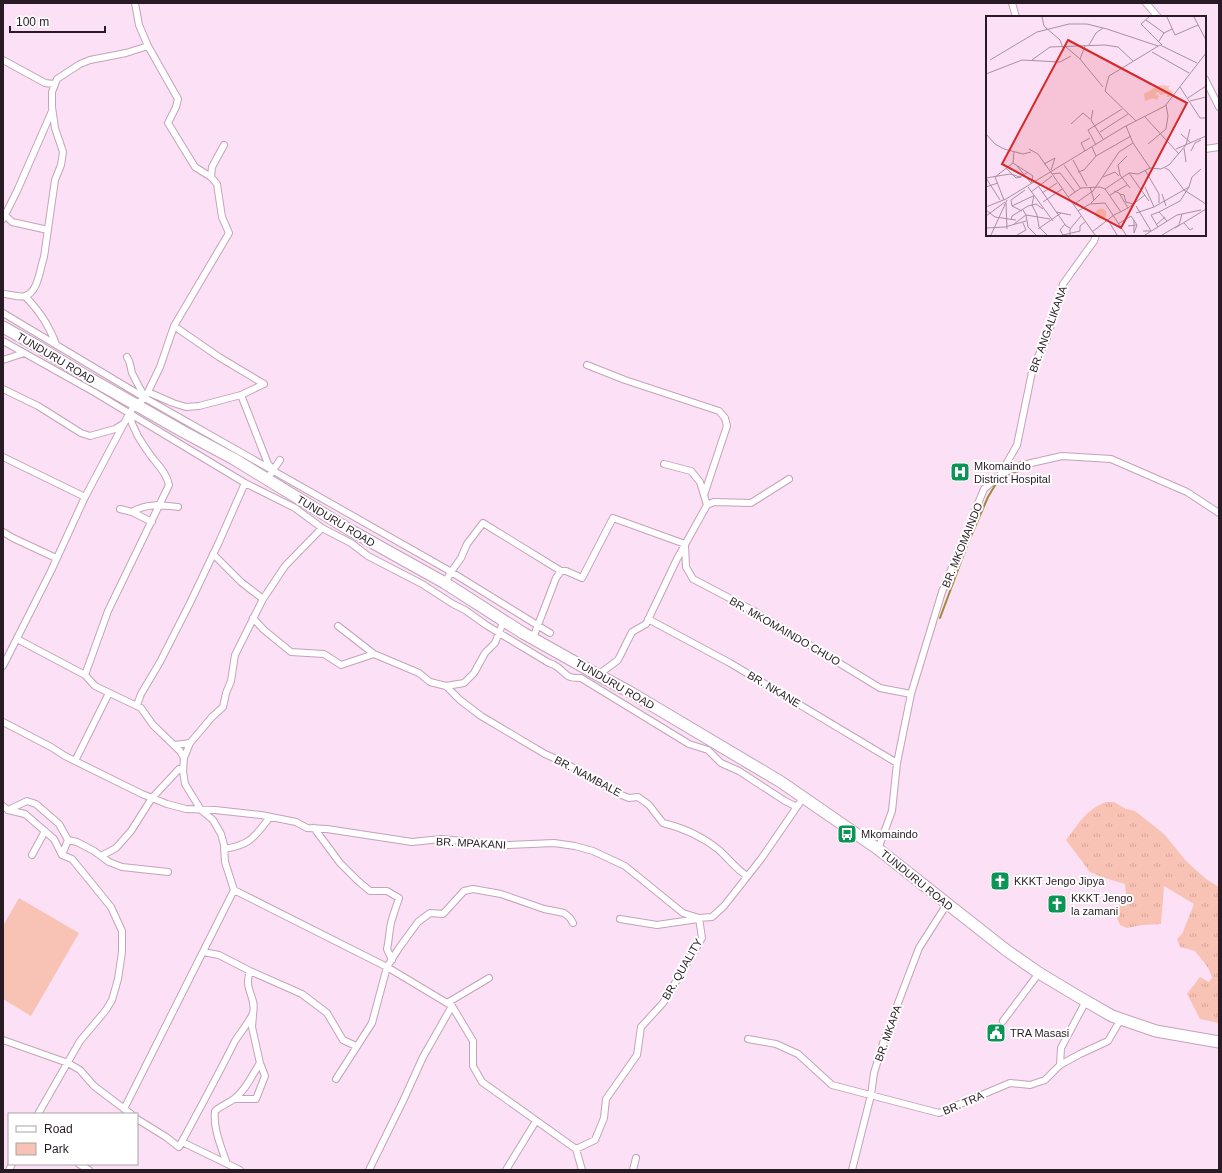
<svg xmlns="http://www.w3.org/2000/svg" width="1222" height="1173" viewBox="0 0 1222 1173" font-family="Arial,sans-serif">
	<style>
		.grass { fill: url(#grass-tufts) }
		.green { fill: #f8c3b5 }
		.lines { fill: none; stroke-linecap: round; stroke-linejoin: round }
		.stream { stroke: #9f8a37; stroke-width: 2 }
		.street-casing { stroke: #c4a2bb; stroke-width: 8 }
		.highway-casing { stroke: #c4a2bb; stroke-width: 13 }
		.street { stroke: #fff; stroke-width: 6 }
		.highway { stroke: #fff; stroke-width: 11 }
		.labels { text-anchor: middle; stroke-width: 4; stroke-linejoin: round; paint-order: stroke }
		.street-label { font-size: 11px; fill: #281b25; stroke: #fff }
		.poi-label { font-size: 11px; fill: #281b25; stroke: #fff; text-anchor: start }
		.inset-road { fill: none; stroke: #a791a2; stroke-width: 1 }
		.view { fill: #d62828; fill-opacity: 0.15; stroke: #d62828; stroke-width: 2 }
		.inset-edge { fill: none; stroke: #281b25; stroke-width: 2 }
	</style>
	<defs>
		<pattern id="grass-tufts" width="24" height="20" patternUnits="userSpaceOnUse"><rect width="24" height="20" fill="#f8c3b5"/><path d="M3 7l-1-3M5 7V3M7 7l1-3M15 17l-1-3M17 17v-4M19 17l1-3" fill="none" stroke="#d5a79c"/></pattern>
	</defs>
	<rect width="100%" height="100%" fill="#fce0f5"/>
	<!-- grass -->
	<path class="grass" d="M1106,802H1114L1126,809L1135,811L1164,834L1186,861L1206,879L1219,887V1023L1200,1019L1187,994L1200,977L1209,982L1212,978C1209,965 1202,961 1195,951L1180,947L1177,939L1182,934L1194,904L1164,886L1161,924L1142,925L1127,928L1120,925L1117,918L1120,904L1126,894L1125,884L1105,878L1090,872L1066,840C1079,824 1085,810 1106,802Z"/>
	<!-- green -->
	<path class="green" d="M19,898L79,933L31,1016L3,999V926Z"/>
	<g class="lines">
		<!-- stream -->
		<path class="stream" d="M940,618L968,543L988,497L997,482L1005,476L1026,468"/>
		<defs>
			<path id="street" d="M135,3L139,25L148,46L178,99L176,107L168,123L195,167L211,177
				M1012,3L1016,17
				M1146,3L1158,17
				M3,60L45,83L54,84
				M1205,79L1219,107
				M1205,149L1219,147
				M3,213L12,222L48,230
				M3,219L17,191L52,111
				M3,294C10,294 19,298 25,296C38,293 40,268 44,257L55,180L61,165L63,152L55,128L52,107V92L57,79L80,64L90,60L126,53L148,46
				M25,296C40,312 48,324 56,344
				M3,313L145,398L448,570L550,633
				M174,326L219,357L264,384
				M3,341L94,392L245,483L295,508L322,528L351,543L368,556L422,584L453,604L465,610L486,625L549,663C558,665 561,671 568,676C571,678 577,678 581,678L689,744L708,750L721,763L739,771L785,801L797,807
				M127,357C131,363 130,366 132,373C136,381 140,389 145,397
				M3,360L24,353
				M587,365L625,380L719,411L725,418L727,426L704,495
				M3,389L38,406L81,433L90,436L115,429L123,424
				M148,392L173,403L186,407L199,406L241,395L264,384
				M241,395L268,464L271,467
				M3,457L85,497
				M664,464L691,471L700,482L707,505
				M1000,475L1017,445L1033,367L1047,338L1063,284L1094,241L1096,235
				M267,479L280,460
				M120,509L132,512L152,522
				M132,512C146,503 161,505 178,507
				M3,532L13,538L56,558
				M213,554L241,582L263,599
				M445,583L451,572L461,558L467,544L483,523L561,571
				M253,618L264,630L291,652L324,654L341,665L374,654L419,673L430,682L446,686L464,683L474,673L485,653L495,643L504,620
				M648,619L730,663L897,763
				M338,626L374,654
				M533,638L556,578L561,571H566L582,578L613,518L685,544L686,567L693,579L754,611L880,688L911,694
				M17,639L85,675L95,686L141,708L153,725L180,751L184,758L183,771L185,784L201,810L213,820L221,834L224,845L225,862L234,890L124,1109
				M3,666L51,571L85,497L129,414L135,405L145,398L160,367L174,326L229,233L222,217L217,184L211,177L212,167L224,145
				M85,675L108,611L169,485C167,473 157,464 151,456C141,442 133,430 129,414
				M598,675L618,660L632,632L646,624L677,559L707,505L714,502L751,503L789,479
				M446,686L460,700L481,716L545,754L565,763L619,794L629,798L638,797L649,805L663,823C684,828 703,837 719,850C729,859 736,869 747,876
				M137,705L141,694L160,662L190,603L219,542L245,483
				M3,722L51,747L65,756L142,794L167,804L186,809L215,810L261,815L296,822L307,828L327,829L412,842L441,839L508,845L554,843L575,846L593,851L625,866L683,913L699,918
				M175,745L190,743L212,717L223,707L226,693L231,681L235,655L263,599L285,566L322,528
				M184,758L190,743
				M75,761L109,693
				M3,806L8,810L25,814L54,839L62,855L72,859L111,907L122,931V952L118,979L112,1000L106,1010L80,1041L38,1114
				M8,810L27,801L36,804L59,824L68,840L62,855
				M314,828L340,863L358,881L370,891H387L399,898C396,907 393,915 391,923C389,932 389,941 387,949L392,960
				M68,840L77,842L94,851L109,862L122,867L168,872
				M224,849C251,845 255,836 270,817
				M878,849L892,811L897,763L911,694L942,592L984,489L1000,475L1018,466L1062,456L1111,459L1187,492L1219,513
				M32,855L45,831
				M101,856L116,848L131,831L152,798L179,769H183
				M234,890L387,967L452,1006L473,1041V1066L482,1082L576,1149L582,1170
				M620,919L657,925L698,919
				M203,952L219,955L250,971L302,994L327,1013L343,1040L356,1046
				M447,1003L489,978
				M1003,1021L1039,973
				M748,1039L776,1044L798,1054L832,1085L939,1113L1010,1083L1030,1085L1045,1080L1060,1065L1080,1054L1108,1041L1121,1019
				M3,1040L68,1063L80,1070L94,1086L131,1114
				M1060,1065L1061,1048L1086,1001
				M336,1079L372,1023L387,967L399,948L418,922L430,913L443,914L464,891L473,889L501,894L544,909L564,913L570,918L573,923
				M235,1099H256L265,1076L260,1063
				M137,1119L166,1137L179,1147C198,1112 217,1077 235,1041C240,1033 250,1021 253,1013C257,997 243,990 250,971
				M182,1142L240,1170
				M576,1149L595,1140L604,1118L606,1099L637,1055L641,1027L663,1003L702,938L699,918L712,917L724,906L761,859L803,798
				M79,1164L89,1170
				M227,1164C221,1146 213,1129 215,1111C221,1106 228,1103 234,1099C246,1090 252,1075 260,1063L252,1027L253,1015
				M9,1170L12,1164
				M369,1170L403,1101L423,1057L452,1006
				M506,1170L536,1121
				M633,1170L636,1158
				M852,1170L871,1095L874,1073L884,1040L919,948L947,904"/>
			<path id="highway" d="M3,327L35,345L89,378L182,431L234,459L350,530L445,583L523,633L598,675L628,691L781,782L878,849L1006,950L1039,973L1079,997L1112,1016L1156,1031L1219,1042"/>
		</defs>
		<!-- street casing -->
		<use href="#street" class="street-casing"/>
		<!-- highway casing -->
		<use href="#highway" class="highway-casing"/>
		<!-- street -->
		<use href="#street" class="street"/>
		<!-- highway -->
		<use href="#highway" class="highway"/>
	</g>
	<!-- icons -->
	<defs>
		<symbol id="hospital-square" viewBox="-11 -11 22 22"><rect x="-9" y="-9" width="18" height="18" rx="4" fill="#0b9555" stroke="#fff"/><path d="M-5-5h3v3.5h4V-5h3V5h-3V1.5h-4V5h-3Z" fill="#fff"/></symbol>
		<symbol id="bus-square" viewBox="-11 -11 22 22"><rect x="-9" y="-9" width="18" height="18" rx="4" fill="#0b9555" stroke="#fff"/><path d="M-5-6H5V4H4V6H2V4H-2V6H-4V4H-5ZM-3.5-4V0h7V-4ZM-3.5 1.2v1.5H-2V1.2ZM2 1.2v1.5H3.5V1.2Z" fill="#fff"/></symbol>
		<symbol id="church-square" viewBox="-11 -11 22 22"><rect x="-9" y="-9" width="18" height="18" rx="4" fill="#0b9555" stroke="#fff"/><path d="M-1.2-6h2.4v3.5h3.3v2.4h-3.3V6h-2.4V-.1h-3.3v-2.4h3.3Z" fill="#fff"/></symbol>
		<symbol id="civic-square" viewBox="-11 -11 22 22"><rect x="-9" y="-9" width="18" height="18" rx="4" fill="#0b9555" stroke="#fff"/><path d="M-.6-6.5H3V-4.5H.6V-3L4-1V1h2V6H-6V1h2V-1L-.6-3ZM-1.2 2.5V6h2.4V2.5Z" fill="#fff"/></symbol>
	</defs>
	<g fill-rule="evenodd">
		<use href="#hospital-square" x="949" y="461" width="22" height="22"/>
		<use href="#bus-square" x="836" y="823" width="22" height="22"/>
		<use href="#church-square" x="989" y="870" width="22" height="22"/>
		<use href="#church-square" x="1046" y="893" width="22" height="22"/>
		<use href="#civic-square" x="985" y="1022" width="22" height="22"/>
	</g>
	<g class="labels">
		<!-- street labels -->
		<g class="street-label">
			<text transform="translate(1048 329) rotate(-70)" y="4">BR. ANGALIKANA</text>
			<text transform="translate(56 358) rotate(31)" y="4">TUNDURU ROAD</text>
			<text transform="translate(336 521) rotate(31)" y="4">TUNDURU ROAD</text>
			<text transform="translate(962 545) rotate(-68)" y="4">BR. MKOMAINDO</text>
			<text transform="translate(785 631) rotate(30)" y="4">BR. MKOMAINDO CHUO</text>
			<text transform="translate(615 684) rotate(30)" y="4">TUNDURU ROAD</text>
			<text transform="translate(774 689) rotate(31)" y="4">BR. NKANE</text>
			<text transform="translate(588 776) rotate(28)" y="4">BR. NAMBALE</text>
			<text transform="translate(471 843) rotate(3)" y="4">BR. MPAKANI</text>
			<text transform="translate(917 880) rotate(39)" y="4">TUNDURU ROAD</text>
			<text transform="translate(682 969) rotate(-60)" y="4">BR. QUALITY</text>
			<text transform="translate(888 1033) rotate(-70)" y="4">BR. MKAPA</text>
			<text transform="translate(963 1103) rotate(-23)" y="4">BR. TRA</text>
		</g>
		<!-- poi labels -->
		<g class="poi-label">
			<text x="974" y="470">Mkomaindo<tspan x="974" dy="13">District Hospital</tspan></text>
			<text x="861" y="838">Mkomaindo</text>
			<text x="1014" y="885">KKKT Jengo Jipya</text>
			<text x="1071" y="902">KKKT Jengo<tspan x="1071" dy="13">la zamani</tspan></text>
			<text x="1010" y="1037">TRA Masasi</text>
		</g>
	</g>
	<!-- overview -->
	<g transform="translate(986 16)">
		<rect width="220" height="220" fill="#fce0f5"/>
		<path d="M174,69L184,70L182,72L187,76L184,81H181V78L175,79L172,76L169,78L173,80L171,84L167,82L159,85L158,78Z" fill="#f8c3b5"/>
		<path d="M109.5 198a5.5 5.5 0 1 1 11 0a5.5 5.5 0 1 1-11 0Z" fill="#f8c3b5"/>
		<path class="inset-road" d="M56,1L58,10L74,24L77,32M163,1L155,8L176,29M181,1L189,19L212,9M208,1L220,24M160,4L178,17M173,25L178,17L186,13M103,29L110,17L117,12M99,30L94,43L117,71M80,31L94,43M166,36L203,57M4,44L51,16L83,8H101L121,13L172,30M46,44L64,31L119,29L132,31L147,45M0,58L36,44L74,46L85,40M194,71L214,102H220M202,82L220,70M204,85L220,81M107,94L105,104L117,123M159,101L193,138M150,105L119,75L123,60L174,29L211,47M85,108L97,97L104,103M140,110L147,127L164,152M114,116L142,98M0,118L9,128L18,133L37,138L45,136M195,118L205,127M162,128L180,113L182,100L180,89M110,129L102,114L136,93M198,132L200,146M43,133L52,138L109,219M190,133L220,120M99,135L95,127L104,122M205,135L209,127L215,124M28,136L27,147L47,160L45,167M110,140L145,120M141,140L132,149L134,159L144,172M87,144L101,170M58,148L69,142M78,149L95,173M31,150L45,167M20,152L30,162L35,161M179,152L183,154L198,174L220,188M65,154L69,142M159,154L173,178V187M92,156L98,154L110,140L106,131M143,157L163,185M66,158L74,157L89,176M117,161L129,156L133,160M0,162L24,158L34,161L42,156M0,162L14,184M0,171L12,167M42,171L67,205M53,171L80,210L84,212M104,171L108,184M159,171L168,191M119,173L143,157L152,158L164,152L175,153L183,149L200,129L204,113M45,176L66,160M56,177L71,167M134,178L138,179L140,186L147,188M176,178L180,190M48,179L46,189L51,199L53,211L61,219M124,179L141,169M82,181L95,172L114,171L119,173L135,196M18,184L9,161L27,147M57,186L76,173M20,187L21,213M105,187L114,178M87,189L107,175L133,136L147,127M26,190L47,180M150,190L165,215H157M0,191L20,183L138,111L179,90L220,37M142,192L159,179M0,194L9,201L30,204M37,194L40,199L64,203M36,195L26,190L25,184L39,174M92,195L104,188L119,187L140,219M70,196L85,199M173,196L194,185L203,171M150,197L168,191L203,171L206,161L215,153M0,200L19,186M25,204L26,200L42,190L50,188L57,193M122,204L131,219M148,204V217L151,209M198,207L204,214L207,212M28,208L40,199L42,211L50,219M132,208L145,200L151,209L142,210M170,209L179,201M172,211L165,199L173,196L181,205M0,212L19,211L40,205M189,212L220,193M52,213L75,197M106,216L128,199L142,192L133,177L128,175M5,219L21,184M31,219L40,214L37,207M77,219L94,215V210L99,206M77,219L74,214L79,208M84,219V213L95,200M159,219L191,199L215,194M176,219L193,209L196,198"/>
		<path class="view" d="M82,24L201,87L135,212L16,148Z"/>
		<rect width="220" height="220" class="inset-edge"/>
	</g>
	<!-- border -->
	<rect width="1222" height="1173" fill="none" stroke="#281b25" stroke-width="8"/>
	<!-- legend -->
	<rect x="8" y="1113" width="130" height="52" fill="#ffffff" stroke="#a9a4a8"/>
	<rect x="16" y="1126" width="20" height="6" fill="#ffffff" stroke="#a9a4a8"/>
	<text x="44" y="1133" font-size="12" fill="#281b25">Road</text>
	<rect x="16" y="1143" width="20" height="12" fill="#f8c3b5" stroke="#a9a4a8"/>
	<text x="44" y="1153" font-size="12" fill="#281b25">Park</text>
	<!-- scale -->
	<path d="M10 26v6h95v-6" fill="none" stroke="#281b25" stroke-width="2"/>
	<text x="16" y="26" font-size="12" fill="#281b25" stroke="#ffffff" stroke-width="3" paint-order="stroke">100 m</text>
</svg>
